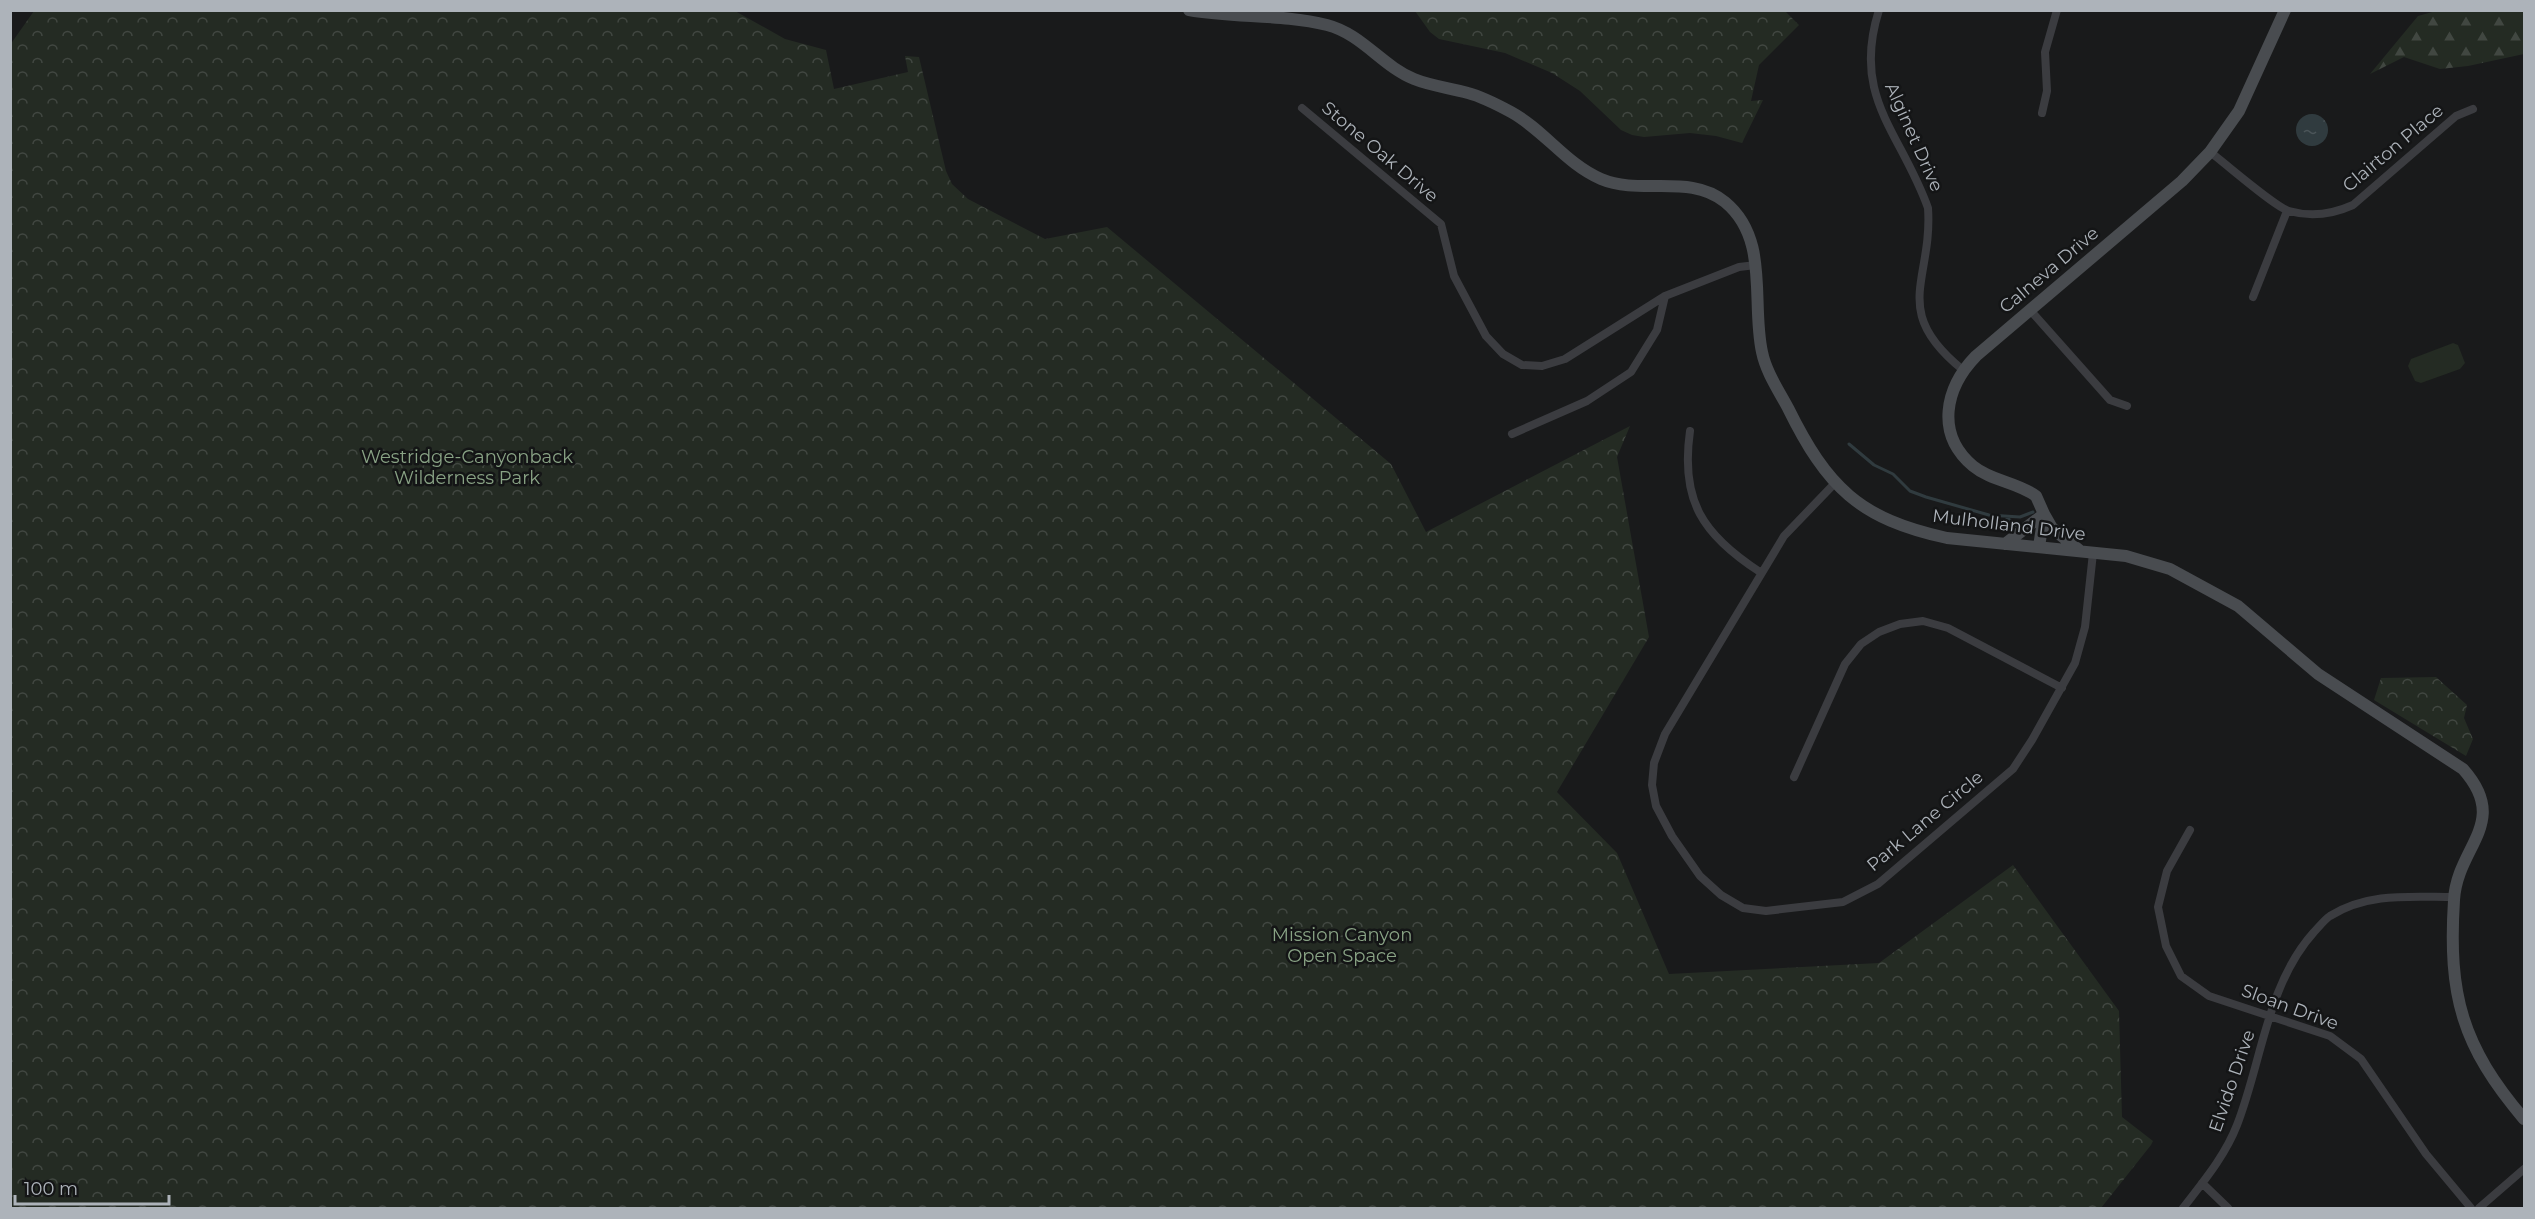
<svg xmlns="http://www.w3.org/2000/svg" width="2535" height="1219" viewBox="0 0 2535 1219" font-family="Montserrat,sans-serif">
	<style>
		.grass { fill: #242b23 }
		.forest { fill: url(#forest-firs) }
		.park { fill: url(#park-crowns) }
		.water { fill: url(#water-ripples) }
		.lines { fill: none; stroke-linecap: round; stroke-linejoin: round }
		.stream { stroke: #303b3f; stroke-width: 3 }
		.street { stroke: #3b3c40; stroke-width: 8 }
		.secondary { stroke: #494c50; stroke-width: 12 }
		.labels { text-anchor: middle; stroke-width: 5; stroke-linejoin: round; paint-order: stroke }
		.street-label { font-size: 18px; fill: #adb3ba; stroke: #141516 }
		.park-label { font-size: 18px; fill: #89a385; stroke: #141516 }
	</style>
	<defs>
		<pattern id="forest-firs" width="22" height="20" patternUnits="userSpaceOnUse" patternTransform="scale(1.5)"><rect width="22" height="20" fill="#242b23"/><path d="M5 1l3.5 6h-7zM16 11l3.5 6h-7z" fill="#414741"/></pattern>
		<pattern id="park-crowns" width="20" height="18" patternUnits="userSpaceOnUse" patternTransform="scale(1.5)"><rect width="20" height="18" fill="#242b23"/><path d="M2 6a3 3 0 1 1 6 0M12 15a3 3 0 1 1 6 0" fill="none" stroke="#414741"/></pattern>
		<pattern id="water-ripples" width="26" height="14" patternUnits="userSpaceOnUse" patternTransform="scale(1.5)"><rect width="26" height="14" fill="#303b3f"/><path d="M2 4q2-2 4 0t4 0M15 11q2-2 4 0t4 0" fill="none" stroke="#4b5559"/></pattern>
	</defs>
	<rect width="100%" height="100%" fill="#191a1b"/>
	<!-- grass -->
	<path class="grass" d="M2453,343L2458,345L2465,363L2460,369L2421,383L2415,381L2408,366L2411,359Z"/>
	<!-- forest -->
	<path class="forest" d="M2436,11H2524V54L2468,66L2440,69L2404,57L2370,74L2418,16Z"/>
	<!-- park -->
	<path class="park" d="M1784,10L1799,25L1759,65L1751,101L1763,100L1742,143L1716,136L1690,133L1644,137L1632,135L1621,130L1580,91L1552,73L1505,53L1439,39L1430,32L1415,11Z
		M34,11H735L785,39L826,50L834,89L908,72L905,56L919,57L946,171L952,184L968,199L1045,239L1107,227L1391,464L1426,532L1630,426L1617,457L1649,637L1557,792L1617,853L1669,974L1879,963L2013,865L2119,1011L2122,1117L2153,1141L2151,1145L2101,1208H11L10,45Z
		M2436,677L2467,705L2464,718L2473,739L2466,756L2374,700L2381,678Z"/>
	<!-- water -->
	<path class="water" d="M2296 130a16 16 0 1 1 32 0a16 16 0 1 1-32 0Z"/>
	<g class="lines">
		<!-- stream -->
		<path class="stream" d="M1849,444L1874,465L1893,474L1910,491L1926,497L1989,515L2020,517L2033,512
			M2006,517L2018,527"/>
		<!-- street -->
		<path class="street" d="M1879,10C1851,98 1901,132 1928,208C1933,281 1889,310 1963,370
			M1302,108L1441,224L1454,276L1486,336L1503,354L1522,365L1542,366L1565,359L1665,296L1739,267L1756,265
			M2042,113L2047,91L2045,52L2057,10
			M2210,152C2225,163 2275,207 2289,211C2310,217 2333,214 2353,205L2456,116L2473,109
			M2253,297L2287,211
			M2030,310L2110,400L2127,406
			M1690,431C1680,501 1703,535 1760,572
			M1512,434L1587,401L1631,372L1657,330L1665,296
			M1835,483L1784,536L1665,734L1654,763L1652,785L1656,806L1672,836L1700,876L1721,895L1743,908L1766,911L1843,902L1878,884L2013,769L2032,740L2075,663L2085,627L2093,553
			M1794,777L1845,664L1861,644L1879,632L1900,624L1923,621L1948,628L2062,688
			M2190,830L2167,871L2158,907L2166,946L2181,976L2209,996L2330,1036L2361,1059L2426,1154L2471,1208
			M2202,1183L2228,1208
			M2183,1208C2203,1182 2225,1156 2237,1125C2262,1061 2267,984 2314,932C2319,927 2324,920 2330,916C2368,892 2411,897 2454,897
			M2479,1208L2524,1169"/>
		<!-- secondary -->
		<path class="secondary" d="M1189,10C1235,18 1283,14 1327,25C1362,34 1382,66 1414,79C1431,86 1451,88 1468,93C1483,97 1498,105 1511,112C1544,130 1566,164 1601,179C1641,196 1690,173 1725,202C1770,239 1751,302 1762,352C1766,372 1779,391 1788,408C1827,487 1859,519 1947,538L2126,556L2170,569L2238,606L2318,674L2463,769C2511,823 2457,846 2454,900C2448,996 2462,1046 2524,1119
			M2005,544L2044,514L2052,528L2079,550
			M2039,547L2044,514L2036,496C2017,482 1991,481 1973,466C1935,434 1945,388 1976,356L2182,181L2210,152L2239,111L2285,10"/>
	</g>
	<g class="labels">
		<!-- street labels -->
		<g class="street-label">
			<text transform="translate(1914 137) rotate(66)" y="6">Alginet Drive</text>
			<text transform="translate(2393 148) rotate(-40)" y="6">Clairton Place</text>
			<text transform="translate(1380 152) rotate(40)" y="6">Stone Oak Drive</text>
			<text transform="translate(2049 270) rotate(-40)" y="6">Calneva Drive</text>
			<text transform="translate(2009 525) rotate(7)" y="6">Mulholland Drive</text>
			<text transform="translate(1925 821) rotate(-40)" y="6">Park Lane Circle</text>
			<text transform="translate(2290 1007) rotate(20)" y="6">Sloan Drive</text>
			<text transform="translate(2232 1081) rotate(-71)" y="6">Elvido Drive</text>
		</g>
		<!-- park labels -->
		<g class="park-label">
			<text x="467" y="463">Westridge-Canyonback<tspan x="467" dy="21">Wilderness Park</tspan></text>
			<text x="1342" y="941">Mission Canyon<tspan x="1342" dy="21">Open Space</tspan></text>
		</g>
	</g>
	<!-- border -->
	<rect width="2535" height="1219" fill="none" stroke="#adb3ba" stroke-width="24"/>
	<!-- scale -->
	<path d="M15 1195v9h154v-9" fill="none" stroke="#adb3ba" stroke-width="3"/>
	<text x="24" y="1195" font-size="18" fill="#adb3ba" stroke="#141516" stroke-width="4.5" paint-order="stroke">100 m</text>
</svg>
